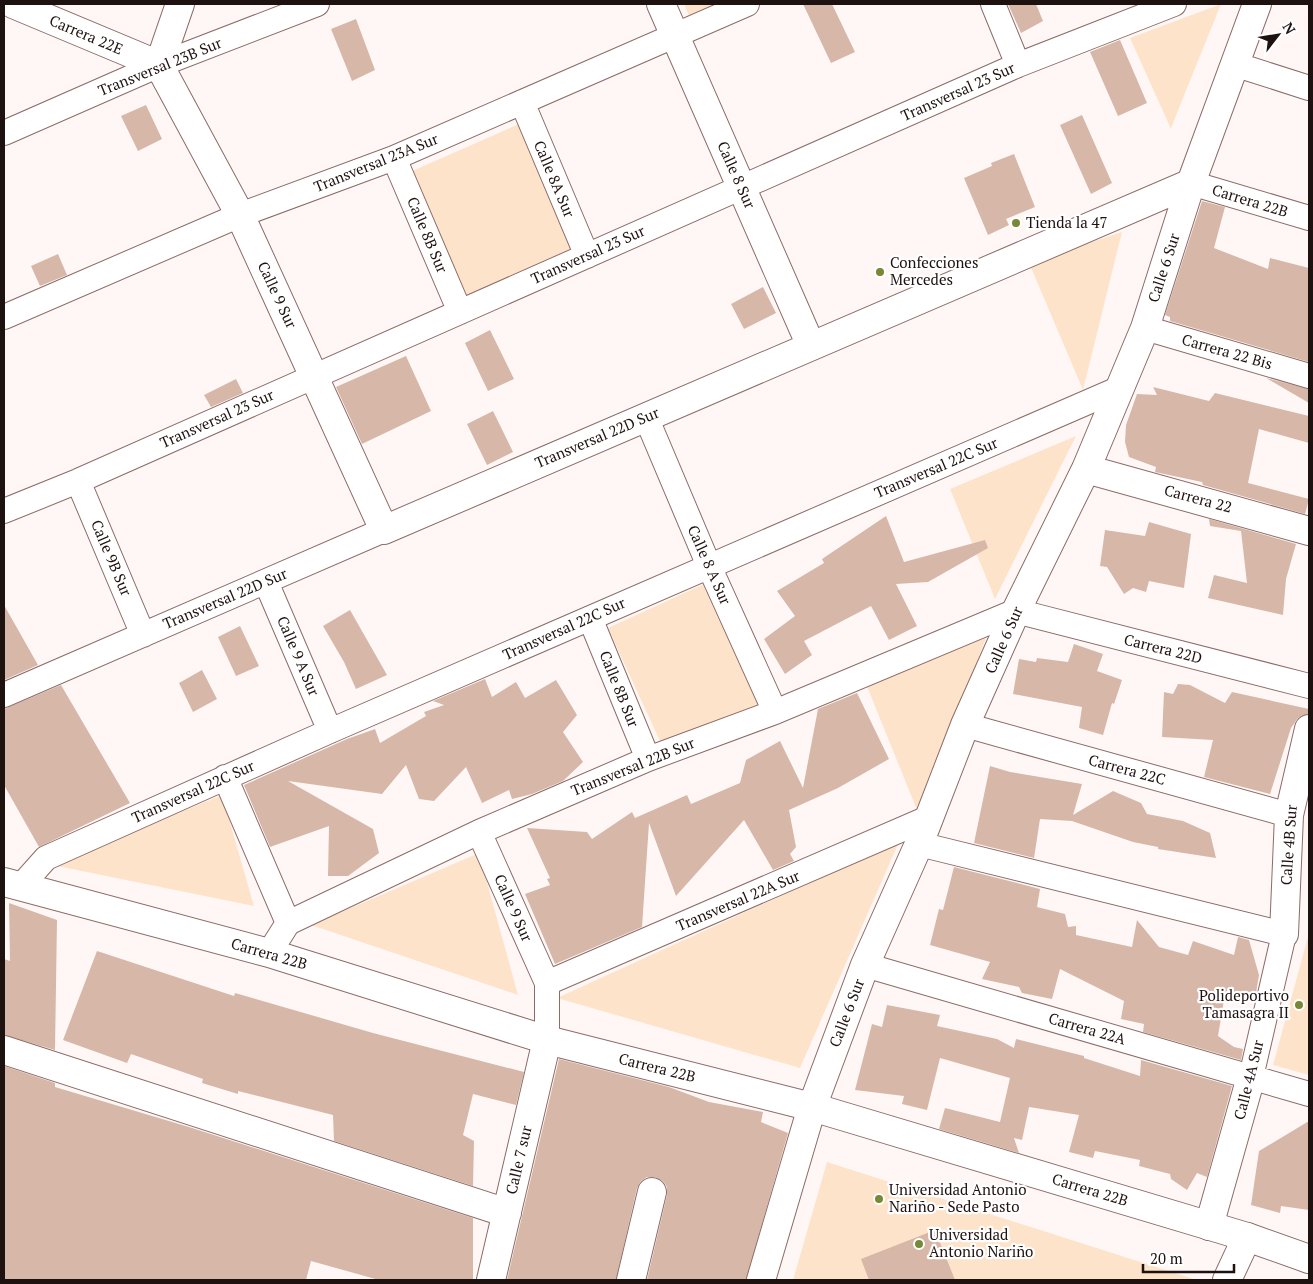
<svg xmlns="http://www.w3.org/2000/svg" width="1313" height="1284" viewBox="0 0 1313 1284" font-family="'PT Serif',serif">
	<style>
		.green { fill: #fee3cb }
		.building { fill: #d7b7a8 }
		.lines { fill: none; stroke-linecap: round; stroke-linejoin: round }
		.pedestrian-casing { stroke: #8c6c67; stroke-width: 26 }
		.minor-casing { stroke: #8c6c67; stroke-width: 30 }
		.tertiary-casing { stroke: #8c6c67; stroke-width: 30 }
		.pedestrian { stroke: #fff; stroke-width: 24 }
		.minor { stroke: #fff; stroke-width: 28 }
		.tertiary { stroke: #fff; stroke-width: 28 }
		.poi-dot { fill: #778837; stroke: #fff; stroke-width: 2 }
		.labels { text-anchor: middle; stroke-width: 4.5; stroke-linejoin: round; paint-order: stroke }
		.street-label { font-size: 15px; fill: #1e1210; stroke: #fff }
		.poi-label { font-size: 15px; fill: #1e1210; stroke: #fff; text-anchor: start }
	</style>
	<rect width="100%" height="100%" fill="#fff7f6"/>
	<!-- green -->
	<path class="green" d="M684,4H723L690,18Z
		M1221,4L1171,128V129L1130,38Z
		M519,124L576,249L466,298L410,172Z
		M1122,232L1083,390L1029,263Z
		M1076,436L995,599L950,489Z
		M704,584L761,708L665,752L608,628Z
		M989,630L919,815L864,679Z
		M222,795L254,906L52,865Z
		M899,842L800,1068L557,998Z
		M479,853L518,995L311,925Z
		M1309,933V1075L1273,1065Z
		M827,1162L1197,1280H793Z"/>
	<!-- building -->
	<path class="building" d="M803,4H832L855,52L831,63Z
		M1008,4H1036L1043,21L1021,33Z
		M356,19L375,70L352,81L331,29Z
		M1120,40L1147,103L1118,116L1090,52Z
		M146,105L162,139L138,151L121,116Z
		M1082,115L1112,183L1091,194L1060,125Z
		M1014,154L1035,207L1006,219L1009,225L988,235L964,178L992,166L991,163Z
		M1202,201L1225,207L1214,248L1268,269L1270,258L1309,268V362L1170,321V317L1165,315Z
		M58,254L67,275L40,286L31,266Z
		M763,287L776,313L744,329L731,304Z
		M490,330L514,379L488,391L465,343Z
		M406,356L431,411L362,444L336,387Z
		M1266,378L1309,389V403Z
		M236,379L243,393L211,407L204,395Z
		M1153,387L1209,401L1215,393L1309,416V443L1259,429L1248,483L1309,499L1305,514L1203,485L1202,482L1155,472L1156,467L1129,457L1125,442L1126,425L1137,394L1157,395Z
		M493,411L513,452L487,465L467,424Z
		M886,516L904,562L985,540L988,548L928,582L896,584L917,626L889,640L871,606L804,641L812,655L785,674L764,639L795,616L777,591L824,563L822,559Z
		M1209,519L1296,544L1286,579L1283,615L1208,598L1214,575L1247,583L1241,531L1210,526Z
		M1149,522L1191,534L1184,588L1149,581L1146,592L1133,588L1124,594L1107,567L1100,566L1105,530L1145,536Z
		M4,605L38,665L4,680Z
		M350,610L387,675L356,689L344,662L323,626Z
		M240,626L259,666L236,676L218,637Z
		M1074,644L1103,654L1097,671L1122,680L1114,704L1112,703L1103,735L1079,728L1082,707L1013,694L1019,659L1036,662L1037,658L1068,662Z
		M202,670L217,699L193,712L179,683Z
		M485,679L492,697L516,682L525,698L556,680L577,715L563,732L583,762L563,781L532,794L512,799L509,790L482,803L466,767L434,801L419,799L406,765L382,794L288,781L373,829L379,853L348,876H328L329,826L270,847L244,785L347,739L375,729L380,743L426,716L424,712L444,705L433,701Z
		M1178,684L1190,685L1225,703L1232,692L1309,709V714L1298,718L1291,728L1270,794L1204,777L1213,740L1162,737L1164,692L1173,694Z
		M61,685L130,803L39,847L4,785V709Z
		M857,693L889,759L838,788L789,810L796,847L790,854L794,861L773,870L744,820L676,896L649,823L642,927L555,964L525,894L550,885L547,879L550,878L527,828L587,832L592,839L632,812L635,818L687,795L691,804L740,783L746,760L780,741L803,788L818,709Z
		M990,766L1010,772L1082,784L1073,815L1113,791L1141,803L1147,814L1183,821L1210,833L1216,858L1158,849V847L1133,842L1072,821L1040,819L1034,858L974,843Z
		M954,867L1040,889L1037,907L1065,914L1068,927L1076,926V935L1132,947L1137,920L1159,947L1188,955L1193,941L1234,955L1238,937L1249,940L1259,975L1256,993L1225,994L1218,1036L1234,1047L1243,1049L1241,1060L1143,1032L1144,1024L1121,1019L1124,1001L1060,969L1052,999L1022,993L1019,987L982,979L990,962L930,945L939,909L943,910Z
		M9,903L57,920L55,1050L4,1035V959L10,961Z
		M97,951L234,996L235,993L373,1033L524,1072L516,1105L473,1094L463,1135L474,1141L473,1186L334,1141L333,1115L238,1091V1094L202,1083L203,1079L131,1054L127,1063L63,1040Z
		M887,1005L940,1015L937,1026L997,1039L1014,1048L1016,1039L1084,1056V1058L1140,1076L1141,1060L1232,1086L1207,1177L1197,1173L1187,1190L1171,1179L1170,1174L1139,1166L1140,1160L1095,1151L1093,1158L1069,1152L1079,1115L1029,1107L1022,1140L1014,1138L1019,1153L939,1129L945,1108L1000,1122L1010,1078L940,1058L927,1110L902,1104L904,1096L855,1090L872,1024L882,1027Z
		M559,1059L669,1087L709,1102L763,1112L761,1122L788,1133L746,1280H647L667,1195V1187L663,1181L655,1177H647L641,1181L637,1188L616,1280H507Z
		M4,1066L55,1083V1087L189,1127L473,1218V1280H379L311,1261L306,1280H4Z
		M1309,1121V1210L1281,1206L1280,1213L1251,1205L1259,1151Z
		M935,1230L955,1280H869L861,1259Z"/>
	<g class="lines">
		<defs>
			<path id="pedestrian" d="M993,4L1018,65
				M1234,64L1309,88
				M522,102L587,256
				M4,133L159,65L317,4
				M394,158L460,312
				M1191,183L1309,218
				M4,317L240,215L394,158L747,4
				M1145,328L1309,376
				M646,417L709,566L775,712
				M78,481L143,635
				M4,511L78,481L1018,65L1174,4
				M266,582L330,731
				M590,618L648,759
				M4,695L384,530
				M965,725L1289,815
				M225,777L288,923
				M479,832L547,983V1040
				M919,844L1284,934L1251,1077
				M21,886L46,858L330,731L1118,389
				M269,953L288,923L479,832L648,759L775,712L1016,611L1309,686
				M865,965L1309,1094
				M547,983L928,818"/>
			<path id="minor" d="M13,4L159,65
				M661,4L811,346
				M159,65L240,215L384,530L1191,183
				M159,65L180,4
				M1086,469L1309,531
				M1284,934L1289,815L1309,729
				M4,1050L507,1213
				M1209,1226L1251,1077
				M491,1280L547,1040
				M631,1280L652,1192
				M761,1280L812,1107L865,965L919,844L965,725L1016,611L1086,469L1145,328L1191,183L1257,4
				M1227,1280L1247,1237"/>
			<path id="tertiary" d="M4,882L269,953L547,1040L812,1107L1247,1237L1309,1259"/>
		</defs>
		<!-- pedestrian casing -->
		<use href="#pedestrian" class="pedestrian-casing"/>
		<!-- minor casing -->
		<use href="#minor" class="minor-casing"/>
		<!-- tertiary casing -->
		<use href="#tertiary" class="tertiary-casing"/>
		<!-- pedestrian -->
		<use href="#pedestrian" class="pedestrian"/>
		<!-- minor -->
		<use href="#minor" class="minor"/>
		<!-- tertiary -->
		<use href="#tertiary" class="tertiary"/>
	</g>
	<!-- markers -->
	<g class="poi-dot">
		<circle cx="1016" cy="223" r="5"/>
		<circle cx="880" cy="272" r="5"/>
		<circle cx="1299" cy="1005" r="5"/>
		<circle cx="879" cy="1199" r="5"/>
		<circle cx="919" cy="1244" r="5"/>
	</g>
	<g class="labels">
		<!-- street labels -->
		<g class="street-label">
			<text transform="translate(86 35) rotate(23)" y="5">Carrera 22E</text>
			<text transform="translate(160 67) rotate(-22)" y="5">Transversal 23B Sur</text>
			<text transform="translate(958 92) rotate(-24)" y="5">Transversal 23 Sur</text>
			<text transform="translate(376 163) rotate(-22)" y="5">Transversal 23A Sur</text>
			<text transform="translate(736 175) rotate(66)" y="5">Calle 8 Sur</text>
			<text transform="translate(554 179) rotate(67)" y="5">Calle 8A Sur</text>
			<text transform="translate(1250 201) rotate(17)" y="5">Carrera 22B</text>
			<text transform="translate(427 235) rotate(67)" y="5">Calle 8B Sur</text>
			<text transform="translate(588 255) rotate(-24)" y="5">Transversal 23 Sur</text>
			<text transform="translate(1164 268) rotate(-72)" y="5">Calle 6 Sur</text>
			<text transform="translate(277 295) rotate(65)" y="5">Calle 9 Sur</text>
			<text transform="translate(1227 352) rotate(16)" y="5">Carrera 22 Bis</text>
			<text transform="translate(217 419) rotate(-24)" y="5">Transversal 23 Sur</text>
			<text transform="translate(597 438) rotate(-23)" y="5">Transversal 22D Sur</text>
			<text transform="translate(936 468) rotate(-23)" y="5">Transversal 22C Sur</text>
			<text transform="translate(1198 499) rotate(15)" y="5">Carrera 22</text>
			<text transform="translate(111 558) rotate(67)" y="5">Calle 9B Sur</text>
			<text transform="translate(709 565) rotate(66)" y="5">Calle 8 A Sur</text>
			<text transform="translate(225 599) rotate(-23)" y="5">Transversal 22D Sur</text>
			<text transform="translate(564 629) rotate(-24)" y="5">Transversal 22C Sur</text>
			<text transform="translate(1004 640) rotate(-66)" y="5">Calle 6 Sur</text>
			<text transform="translate(1163 649) rotate(14)" y="5">Carrera 22D</text>
			<text transform="translate(298 656) rotate(67)" y="5">Calle 9 A Sur</text>
			<text transform="translate(619 689) rotate(68)" y="5">Calle 8B Sur</text>
			<text transform="translate(633 767) rotate(-22)" y="5">Transversal 22B Sur</text>
			<text transform="translate(1127 770) rotate(15)" y="5">Carrera 22C</text>
			<text transform="translate(193 792) rotate(-24)" y="5">Transversal 22C Sur</text>
			<text transform="translate(1289 845) rotate(-86)" y="5">Calle 4B Sur</text>
			<text transform="translate(738 901) rotate(-23)" y="5">Transversal 22A Sur</text>
			<text transform="translate(513 908) rotate(66)" y="5">Calle 9 Sur</text>
			<text transform="translate(269 954) rotate(16)" y="5">Carrera 22B</text>
			<text transform="translate(847 1013) rotate(-69)" y="5">Calle 6 Sur</text>
			<text transform="translate(1087 1029) rotate(16)" y="5">Carrera 22A</text>
			<text transform="translate(657 1068) rotate(14)" y="5">Carrera 22B</text>
			<text transform="translate(1249 1080) rotate(-76)" y="5">Calle 4A Sur</text>
			<text transform="translate(519 1160) rotate(-77)" y="5">Calle 7 sur</text>
			<text transform="translate(1090 1190) rotate(17)" y="5">Carrera 22B</text>
		</g>
		<!-- poi labels -->
		<g class="poi-label">
			<text x="1026" y="228">Tienda la 47</text>
			<text x="890" y="268">Confecciones<tspan x="890" dy="17">Mercedes</tspan></text>
			<text x="1289" y="1001" text-anchor="end">Polideportivo<tspan x="1289" dy="17">Tamasagra II</tspan></text>
			<text x="889" y="1195">Universidad Antonio<tspan x="889" dy="17">Nariño - Sede Pasto</tspan></text>
			<text x="929" y="1240">Universidad<tspan x="929" dy="17">Antonio Nariño</tspan></text>
		</g>
	</g>
	<!-- border -->
	<rect width="1313" height="1284" fill="none" stroke="#1e1210" stroke-width="10"/>
	<!-- north arrow -->
	<g transform="translate(1278 35) rotate(59)" stroke="#ffffff" stroke-width="4" paint-order="stroke">
	<path d="M0-4L9 19L0 12L-9 19Z" fill="#1e1210"/>
	<text y="-8" font-size="14" font-weight="bold" text-anchor="middle" fill="#1e1210">N</text>
	</g>
	<!-- scale -->
	<path d="M1143 1264v8h91v-8" fill="none" stroke="#1e1210" stroke-width="2.5"/>
	<text x="1150" y="1264" font-size="15" fill="#1e1210" stroke="#ffffff" stroke-width="4" paint-order="stroke">20 m</text>
</svg>
